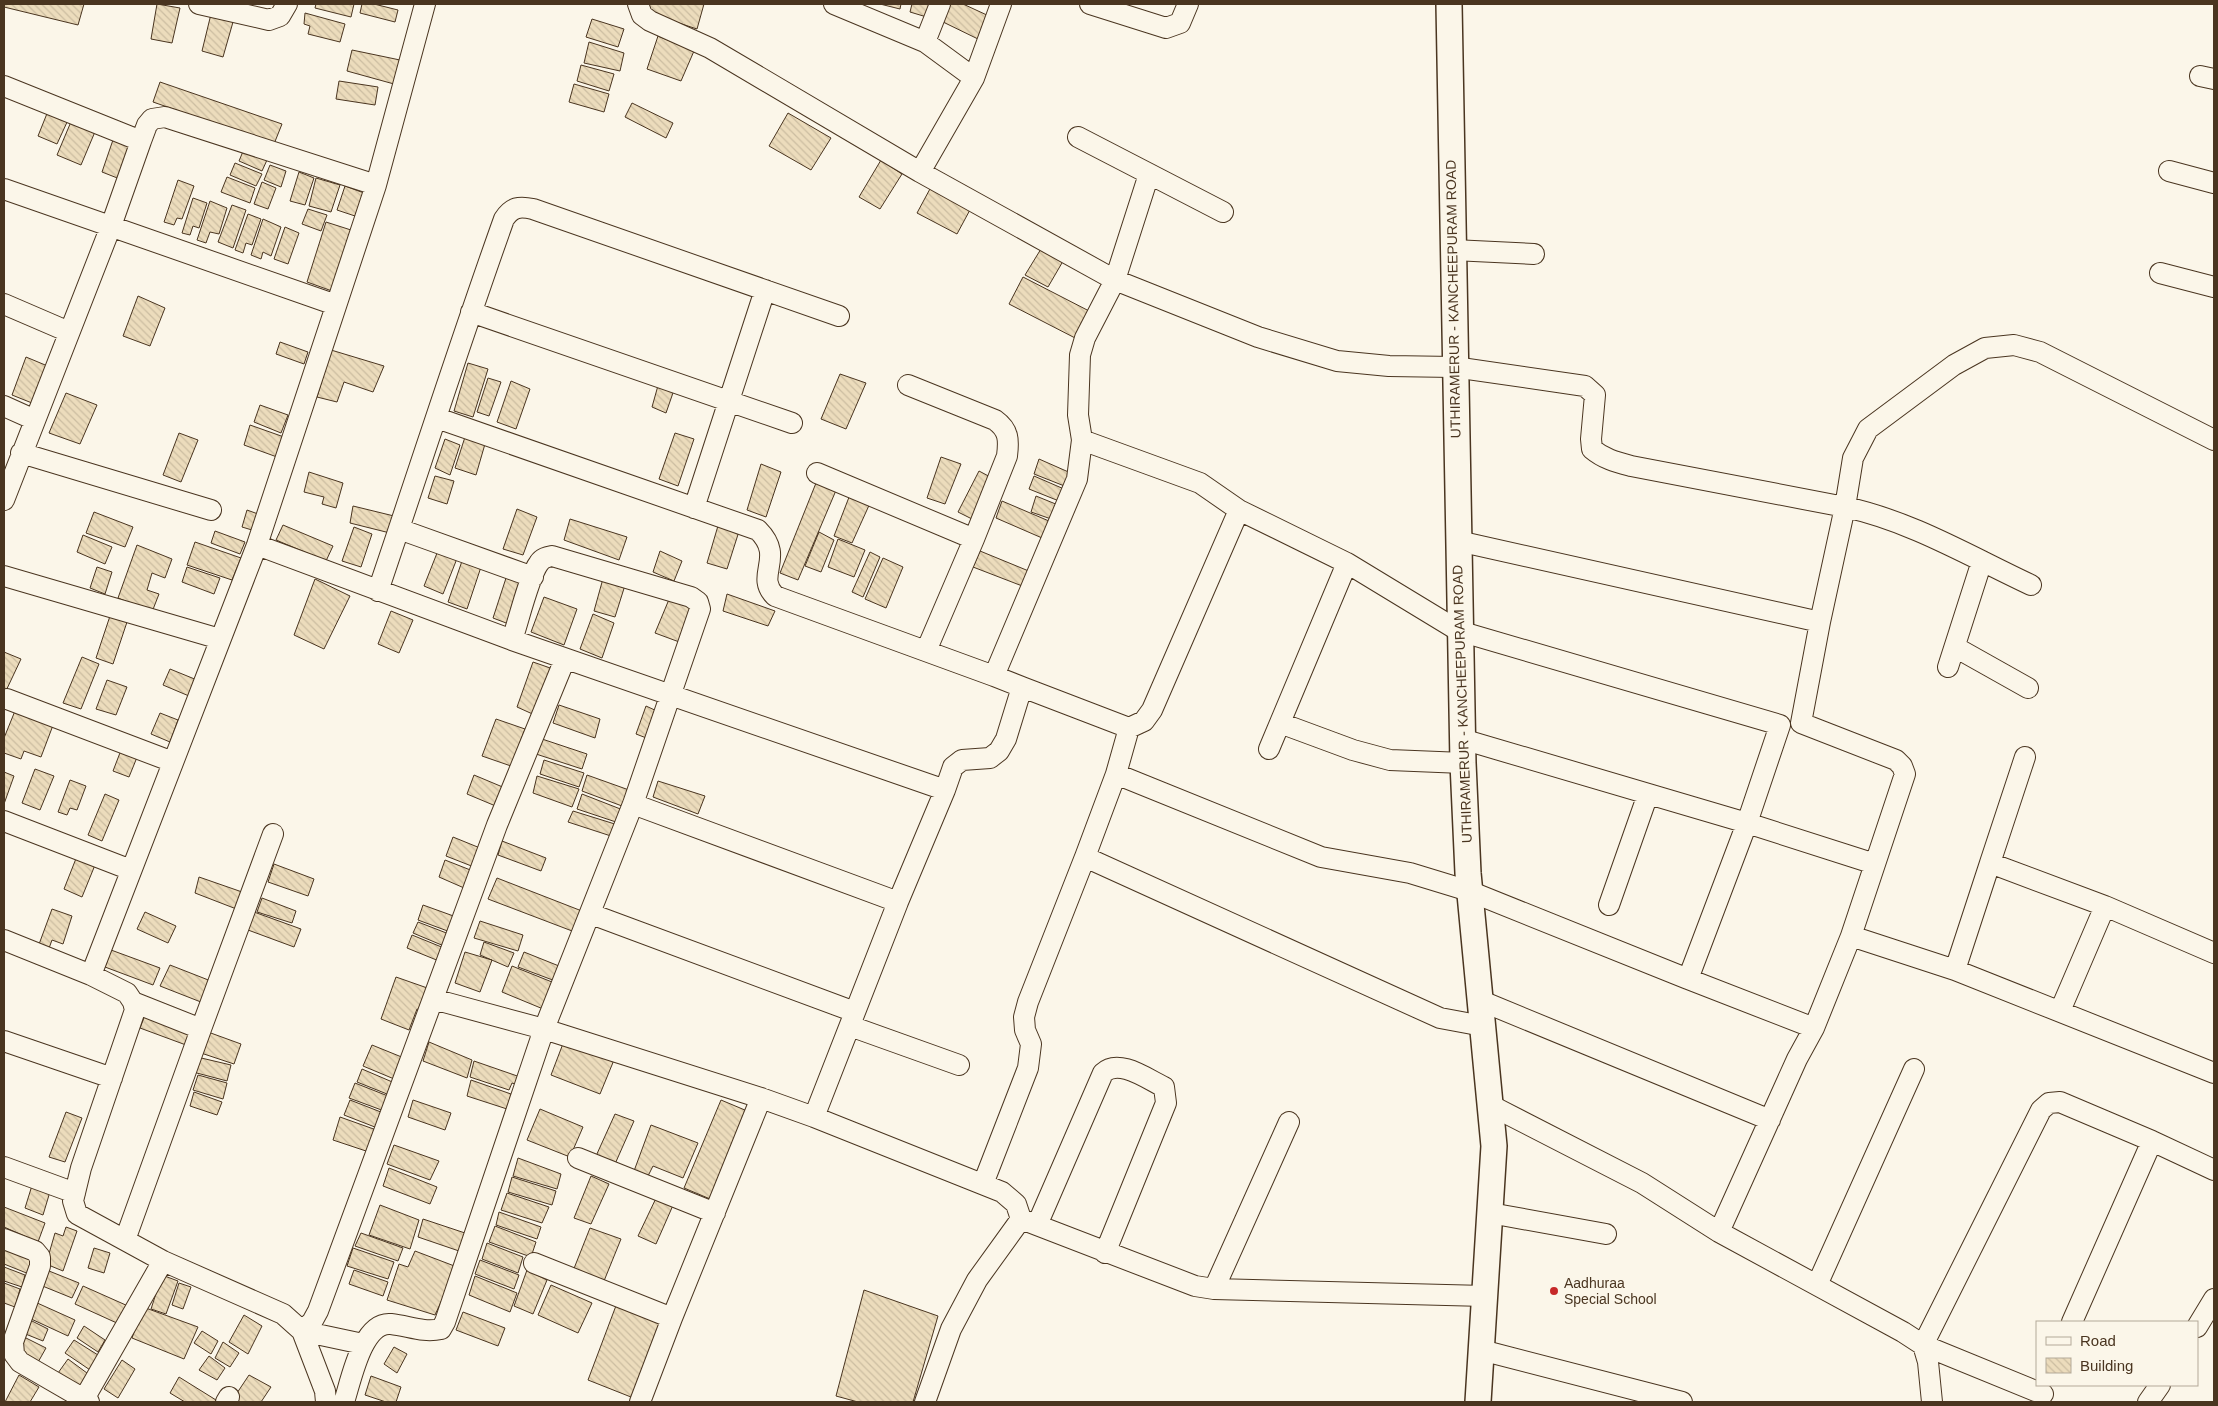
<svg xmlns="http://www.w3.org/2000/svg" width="2218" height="1406" viewBox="0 0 2218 1406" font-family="Helvetica,sans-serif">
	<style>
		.building { fill: url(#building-back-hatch); stroke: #4a3520 }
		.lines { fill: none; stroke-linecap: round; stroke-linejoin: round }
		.minor-casing { stroke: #4a3520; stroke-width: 22 }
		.major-casing { stroke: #4a3520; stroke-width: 28 }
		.minor { stroke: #fbf6e9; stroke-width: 20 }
		.major { stroke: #fbf6e9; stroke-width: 25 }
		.poi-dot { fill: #c62828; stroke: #fbf6e9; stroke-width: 2 }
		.labels { text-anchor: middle; stroke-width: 4; stroke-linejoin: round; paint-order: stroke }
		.street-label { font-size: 14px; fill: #4a3520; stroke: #fbf6e9 }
		.poi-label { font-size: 14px; fill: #4a3520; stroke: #fbf6e9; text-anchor: start }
	</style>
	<defs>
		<pattern id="building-back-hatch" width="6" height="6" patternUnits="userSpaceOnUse" patternTransform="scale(1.25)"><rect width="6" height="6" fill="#ecdcbc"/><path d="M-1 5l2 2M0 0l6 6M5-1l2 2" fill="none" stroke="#ccbda1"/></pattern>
	</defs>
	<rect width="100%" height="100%" fill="#fbf6e9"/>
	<!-- building -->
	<path class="building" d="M4,4H84L78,25L4,7Z
		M157,4L180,8L172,43L151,39Z
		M316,4H354L351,17L315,8Z
		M362,4H374L398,10L395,22L360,13Z
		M647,4H704L697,29L645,12Z
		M880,4H901L900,9Z
		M912,4H935L930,18L910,12Z
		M947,4H963L989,16L978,39L941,21Z
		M305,13L345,24L340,42L308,34L310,26L304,24Z
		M211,14L233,22L223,57L202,51Z
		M592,19L624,29L618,47L586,37Z
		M658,36L694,51L681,81L647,69Z
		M589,42L624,53L620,71L584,63Z
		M352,50L400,60L394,84L347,71Z
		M581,65L614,74L609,91L577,81Z
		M339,81L378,87L375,105L336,99Z
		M160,82L282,124L274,144L153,102Z
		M574,84L609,94L604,112L569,102Z
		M632,103L673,123L666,138L625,117Z
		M48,111L68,120L57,144L38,136Z
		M788,113L831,138L811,170L769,146Z
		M73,117L97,127L81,165L57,155Z
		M115,134L138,145L125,181L102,172Z
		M244,149L267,160L262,171L239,161Z
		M881,160L902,174L880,209L859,197Z
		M235,163L262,174L256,186L230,175Z
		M270,165L286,171L281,187L264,180Z
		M299,172L314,178L305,205L290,201Z
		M227,177L255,188L250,203L221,192Z
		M316,178L340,185L331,212L309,206Z
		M178,180L194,186L182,219L177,218L174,225L164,222Z
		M262,182L276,188L268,209L254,204Z
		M345,186L364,193L355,216L337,210Z
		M931,187L971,208L957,234L917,213Z
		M193,198L207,203L199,228L193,226L190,235L182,233Z
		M210,201L227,208L219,234L210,232L206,243L197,240Z
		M232,205L246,210L233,248L218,242Z
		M308,209L327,215L321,231L302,224Z
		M248,214L261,219L252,245L246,243L243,253L235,250Z
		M263,219L281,227L271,256L263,252L261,259L251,255Z
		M326,222L351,230L332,291L307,282Z
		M285,227L299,233L288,264L274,259Z
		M1044,244L1066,256L1048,287L1025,275Z
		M1023,277L1093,313L1079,340L1009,304Z
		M138,296L165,308L150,346L123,336Z
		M280,342L308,352L304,364L276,354Z
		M331,350L384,366L373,392L344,382L337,402L317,397Z
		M26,357L50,367L37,405L12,395Z
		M468,363L488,369L473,417L454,411Z
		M840,374L866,383L846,429L821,419Z
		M488,378L501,382L489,416L477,412Z
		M511,381L530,389L516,429L497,422Z
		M659,382L675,387L666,413L652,407Z
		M66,393L97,405L80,444L49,433Z
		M260,405L288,415L281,433L254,422Z
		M250,425L284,437L277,457L244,445Z
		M179,433L198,440L181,482L163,475Z
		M675,433L694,439L678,486L659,479Z
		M465,437L485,444L476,475L455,468Z
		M445,439L460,445L450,475L435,468Z
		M941,457L961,464L945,504L927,498Z
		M1039,459L1073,474L1067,487L1034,474Z
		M761,464L781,472L766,517L747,510Z
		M979,471L996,480L974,520L958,512Z
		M309,472L343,483L336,508L322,504L324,497L304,492Z
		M435,476L454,481L447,504L428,498Z
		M1034,476L1064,489L1059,501L1029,489Z
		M818,478L837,488L798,580L780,573Z
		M851,492L871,501L852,543L834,536Z
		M1036,496L1063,507L1057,521L1031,512Z
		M1002,501L1056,524L1049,541L996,518Z
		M353,506L394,516L390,533L350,523Z
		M517,509L537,517L523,555L503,549Z
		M247,510L258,514L252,530L242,527Z
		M94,512L133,527L125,547L86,533Z
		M570,519L627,537L619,560L564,540Z
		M720,519L741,525L727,569L707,563Z
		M283,525L333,546L326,561L276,540Z
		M354,527L372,534L361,567L342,561Z
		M215,531L245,542L240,554L211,543Z
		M819,532L834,540L821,572L805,566Z
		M83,535L112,547L105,564L77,552Z
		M838,539L865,550L854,577L828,567Z
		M195,542L241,558L232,580L187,565Z
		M137,545L172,559L165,578L152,573L147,590L159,594L152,612L118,598Z
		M439,548L458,556L443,594L424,586Z
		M660,551L682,561L674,581L653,572Z
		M980,551L1036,574L1030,589L973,567Z
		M870,552L880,557L863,597L852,592Z
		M883,558L903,567L886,608L865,599Z
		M462,561L481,567L467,609L448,602Z
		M97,567L112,572L105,594L90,588Z
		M187,567L220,578L214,594L182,582Z
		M507,575L529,583L514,626L493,618Z
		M604,575L626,582L615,617L594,611Z
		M315,579L350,596L324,649L294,635Z
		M727,594L775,611L768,626L723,611Z
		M544,597L577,609L564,645L531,632Z
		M670,597L695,608L682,643L655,633Z
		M391,611L413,620L399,653L378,644Z
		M111,613L128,619L113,664L96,658Z
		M593,614L614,623L602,658L580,649Z
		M4,652L21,659L4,695Z
		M82,657L99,664L81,709L63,703Z
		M533,662L556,670L537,716L517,707Z
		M170,669L197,680L189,696L163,685Z
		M107,680L127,687L116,715L96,709Z
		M559,705L600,719L595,738L553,723Z
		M17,706L55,720L41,757L24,751L21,759L4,753V738Z
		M646,706L659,712L649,739L636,734Z
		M160,713L178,720L170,742L151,734Z
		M496,719L525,729L511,766L482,756Z
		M542,739L587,754L582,769L536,754Z
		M123,745L140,750L129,777L113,771Z
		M544,760L584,773L579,787L540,774Z
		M35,769L54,776L40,810L22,803Z
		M4,772L14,776L4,804Z
		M474,775L505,788L498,807L467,794Z
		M587,775L629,790L622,806L582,791Z
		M537,776L579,789L572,807L533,793Z
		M70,780L86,786L77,810L70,808L67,815L58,812Z
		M658,781L705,796L698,814L653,797Z
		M105,794L119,800L102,841L88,835Z
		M582,794L623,810L619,823L577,809Z
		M573,811L618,825L614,837L568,822Z
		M453,837L480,848L474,867L446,856Z
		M502,841L546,858L541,871L498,855Z
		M77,856L95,865L82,897L64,889Z
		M445,860L478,873L471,891L439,877Z
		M274,864L314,879L308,896L268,882Z
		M199,877L245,893L239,910L195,893Z
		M497,878L587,913L580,934L488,899Z
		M262,898L296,911L292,923L257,912Z
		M423,905L459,918L453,933L418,920Z
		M52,909L72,916L63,944L52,940L48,951L38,947Z
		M145,912L176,926L168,943L137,929Z
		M254,912L301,929L294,947L248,930Z
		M480,921L523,935L518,951L474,938Z
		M418,922L449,934L444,946L413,933Z
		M412,935L444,948L439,961L407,948Z
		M484,942L514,953L508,967L480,955Z
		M111,950L160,968L153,985L105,967Z
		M465,952L492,960L480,992L455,983Z
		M524,952L564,968L558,982L518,967Z
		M170,965L216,983L206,1004L160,986Z
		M512,966L557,984L548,1011L502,992Z
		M396,977L433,990L425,1012L417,1009L409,1030L381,1019Z
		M147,1010L195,1028L186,1045L140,1028Z
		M208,1032L241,1044L234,1064L201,1053Z
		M564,1041L614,1060L600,1094L551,1075Z
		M429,1042L472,1060L467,1078L423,1061Z
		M372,1045L409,1060L399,1081L363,1066Z
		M197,1057L231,1065L227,1081L193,1072Z
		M474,1061L523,1078L520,1086L512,1083L509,1090L470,1077Z
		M362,1069L397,1084L392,1096L357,1082Z
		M198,1075L227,1083L223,1099L193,1090Z
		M471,1080L511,1094L507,1109L467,1096Z
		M355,1083L393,1098L387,1112L349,1098Z
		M194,1092L222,1102L217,1115L190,1106Z
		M350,1100L386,1114L380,1129L344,1115Z
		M413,1100L451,1113L445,1130L408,1117Z
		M721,1100L752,1113L715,1201L684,1188Z
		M540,1109L583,1127L570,1157L527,1140Z
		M66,1112L82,1118L65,1162L49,1157Z
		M615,1114L634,1121L615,1164L596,1156Z
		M340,1117L382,1132L375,1154L333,1140Z
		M651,1125L698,1143L683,1178L653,1166L648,1176L634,1171Z
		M394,1145L439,1161L430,1180L387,1164Z
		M518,1158L561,1174L557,1189L513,1176Z
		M389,1168L437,1187L430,1204L383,1186Z
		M591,1176L609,1184L591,1224L574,1218Z
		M512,1177L556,1191L552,1205L508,1192Z
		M34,1179L52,1185L43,1215L25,1208Z
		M507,1193L549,1207L542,1223L501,1210Z
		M658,1194L674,1203L656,1244L638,1236Z
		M380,1205L419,1220L410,1249L369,1235Z
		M4,1207L45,1223L38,1242L4,1227Z
		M499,1212L541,1227L537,1239L496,1225Z
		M423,1219L468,1234L462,1252L418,1237Z
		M495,1226L536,1242L531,1257L489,1242Z
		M66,1227L77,1231L63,1271L46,1264L55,1233L63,1236Z
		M590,1228L621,1239L604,1281L573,1271Z
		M361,1233L403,1248L398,1261L355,1246Z
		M487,1243L523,1257L518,1273L482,1259Z
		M4,1247L34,1259L29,1274L4,1264Z
		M94,1248L110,1253L104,1273L88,1268Z
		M353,1248L394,1262L388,1279L347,1266Z
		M415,1251L457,1267L435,1315L387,1300L399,1264L408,1267Z
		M480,1260L519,1275L514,1289L475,1274Z
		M4,1267L25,1275L22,1287L4,1281Z
		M44,1269L79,1283L72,1298L40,1285Z
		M354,1270L388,1282L383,1296L349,1284Z
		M527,1270L547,1280L533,1314L514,1306Z
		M162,1275L178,1281L166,1314L151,1309Z
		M475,1276L517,1293L510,1312L469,1295Z
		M4,1283L20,1289L15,1307L4,1303Z
		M179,1283L191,1287L183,1309L172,1305Z
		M551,1285L592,1303L578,1333L538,1315Z
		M83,1286L128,1306L119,1324L75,1304Z
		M864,1290L938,1316L913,1402H858L836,1396Z
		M35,1302L75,1320L68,1336L29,1318Z
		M617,1303L665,1322L636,1399L588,1380Z
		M143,1307L198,1327L184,1359L132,1338Z
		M463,1312L505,1328L498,1346L456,1330Z
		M244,1315L262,1326L248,1354L229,1342Z
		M28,1319L48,1329L43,1341L23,1333Z
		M84,1326L105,1340L98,1352L77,1338Z
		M202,1331L218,1341L211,1354L194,1343Z
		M24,1337L46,1348L37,1364L16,1352Z
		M74,1340L106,1360L96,1374L65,1353Z
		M223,1342L239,1353L230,1367L215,1358Z
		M394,1347L407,1354L397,1373L384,1364Z
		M209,1356L225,1368L217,1380L199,1370Z
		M68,1359L91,1376L82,1390L58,1373Z
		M122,1360L135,1369L118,1398L104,1389Z
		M19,1375L39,1387L30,1402H5Z
		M249,1375L271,1387L261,1402H231Z
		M371,1376L401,1387L396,1402H386L365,1395Z
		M179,1377L216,1400L215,1402H185L170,1393Z"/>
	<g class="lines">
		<defs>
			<path id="minor" d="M199,4L269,20L280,16L287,4
				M638,4L642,15L650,21L710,48L920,172L1115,280L1149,174
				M834,4L925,42
				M940,4L925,42L974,78L1001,4
				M1090,4L1166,28L1180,23L1188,4
				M2200,76L2214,79
				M4,86L141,141L147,125L152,119L165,117L376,185
				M1078,137L1223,212
				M2169,171L2214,183
				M920,172L974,78
				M4,189L336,305
				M1453,250L1534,254
				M2160,273L2214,287
				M4,304L69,332
				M471,312L792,423
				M908,385L995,420C1009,430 1009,440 1007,456L974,539L926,651
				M4,406L35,420
				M437,418L758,530C786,558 754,575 775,596L994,676L1077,479L1082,440L1078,415L1080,355L1085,338L1115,280L1258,337L1337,361L1389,366L1454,367L1585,386L1595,395L1591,439L1592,449C1604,459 1616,462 1631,466L1845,507L1853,458L1868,429L1954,365L1985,348L2014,345L2040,352L2214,440
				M1082,440L1200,483L1239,510L1347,563L1459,631L1780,725L1747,823L1688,979L1814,1028
				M21,453L211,510
				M817,473L974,539
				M4,500L111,226L141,141
				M694,508L765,290
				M399,529L533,577
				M1458,541L1820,622L1801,723L1896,760L1902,766L1905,774L1875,864
				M257,545L512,640L945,790
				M4,576L220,639
				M378,591C420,467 460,342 504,219C512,207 519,206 533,209L839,316
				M1820,622L1845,507C1911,521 1971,557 2031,585
				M512,640C518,623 529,576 539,563C542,558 547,557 552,556L691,597L698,602L700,609L633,804L544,1029L761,1098L814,1117L1002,1192L1016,1204L1021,1219L977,1280L951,1329L925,1402
				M1955,647L2028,688
				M1948,667L1982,561
				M1022,687L1129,728L1144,721L1152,710L1239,510
				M7,699L173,762
				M1280,723L1353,750L1390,760L1463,763
				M1129,728L1116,774L1321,857L1410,873L1469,891L1688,979
				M1462,739L1747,823L1875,864L1851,936L1955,970L1990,863L2105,906L2214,953
				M1269,749L1347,563
				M1116,774L1085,857L1440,1018L1483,1026
				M633,804L898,902
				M4,821L131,870
				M1990,863L2025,757
				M1609,905L1648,794
				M591,914L855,1012
				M4,940L91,975L127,993L133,1002L135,1010L81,1168L73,1201L77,1214L163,1261L283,1314L302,1331L325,1391L326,1402
				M1955,970L2214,1073
				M91,975L257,545L376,185L425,4
				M1479,1000L1770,1120
				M2060,1011L2105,906
				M850,1026L959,1065
				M201,1029L273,834
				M4,1041L112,1078
				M1490,1105L1642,1183L1719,1232L1903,1332L1923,1345L1928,1362L1932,1402
				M814,1117L898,902L945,790L953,767L962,760L990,758L999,751L1006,739L1022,687L994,676
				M578,1158L715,1213
				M4,1167L75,1193
				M983,1184L1028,1068L1031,1044L1025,1030L1024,1017L1028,1002L1085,857
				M1490,1213L1606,1234
				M1021,1219L1195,1286L1214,1289L1485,1296
				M1037,1225L1103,1073C1119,1058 1147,1079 1164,1087L1166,1103L1105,1253
				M1719,1232L1797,1059L1814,1028L1851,936
				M4,1239L35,1251L40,1257V1266L13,1342L14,1354L20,1362L89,1402
				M125,1240L201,1029L133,1002
				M534,1263L672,1318
				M1817,1285L1914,1069
				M1214,1289L1289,1122
				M2072,1322L2152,1141L2214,1170
				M2197,1327L2214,1299
				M302,1331L312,1322L318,1311L497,825L565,659
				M302,1331L363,1344
				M1481,1350L1682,1402
				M2043,1394L1923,1345L2041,1110L2049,1103L2060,1102L2152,1141
				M84,1399L163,1261
				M226,1402L229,1397
				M344,1402C351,1381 362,1321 391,1324C409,1326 423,1333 441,1329L445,1322L544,1029L433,999
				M640,1402L672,1318L761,1098
				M2148,1402L2160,1385"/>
			<path id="major" d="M1449,4L1463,763L1468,873L1494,1146L1478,1402"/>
		</defs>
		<!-- minor casing -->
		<use href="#minor" class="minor-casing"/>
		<!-- major casing -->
		<use href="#major" class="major-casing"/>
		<!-- minor -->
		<use href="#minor" class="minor"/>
		<!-- major -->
		<use href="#major" class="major"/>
	</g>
	<!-- markers -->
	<circle class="poi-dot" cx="1554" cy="1291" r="5"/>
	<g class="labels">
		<!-- street labels -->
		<g class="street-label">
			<text transform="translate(1453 299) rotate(-91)" y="5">UTHIRAMERUR - KANCHEEPURAM ROAD</text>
			<text transform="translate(1462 704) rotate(-92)" y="5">UTHIRAMERUR - KANCHEEPURAM ROAD</text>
		</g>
		<!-- poi labels -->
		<g class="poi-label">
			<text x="1564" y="1288">Aadhuraa<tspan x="1564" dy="16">Special School</tspan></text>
		</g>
	</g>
	<!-- border -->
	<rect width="2218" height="1406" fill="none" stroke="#4a3520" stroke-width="10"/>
	<!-- legend -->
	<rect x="2036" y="1321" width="162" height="65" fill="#fbf6e9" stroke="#b4a999"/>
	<rect x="2046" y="1337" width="25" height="8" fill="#fbf6e9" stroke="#b4a999"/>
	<text x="2080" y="1346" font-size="15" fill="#4a3520">Road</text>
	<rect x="2046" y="1358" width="25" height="15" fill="url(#building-back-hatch)" stroke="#b4a999"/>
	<text x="2080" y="1371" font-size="15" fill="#4a3520">Building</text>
</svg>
